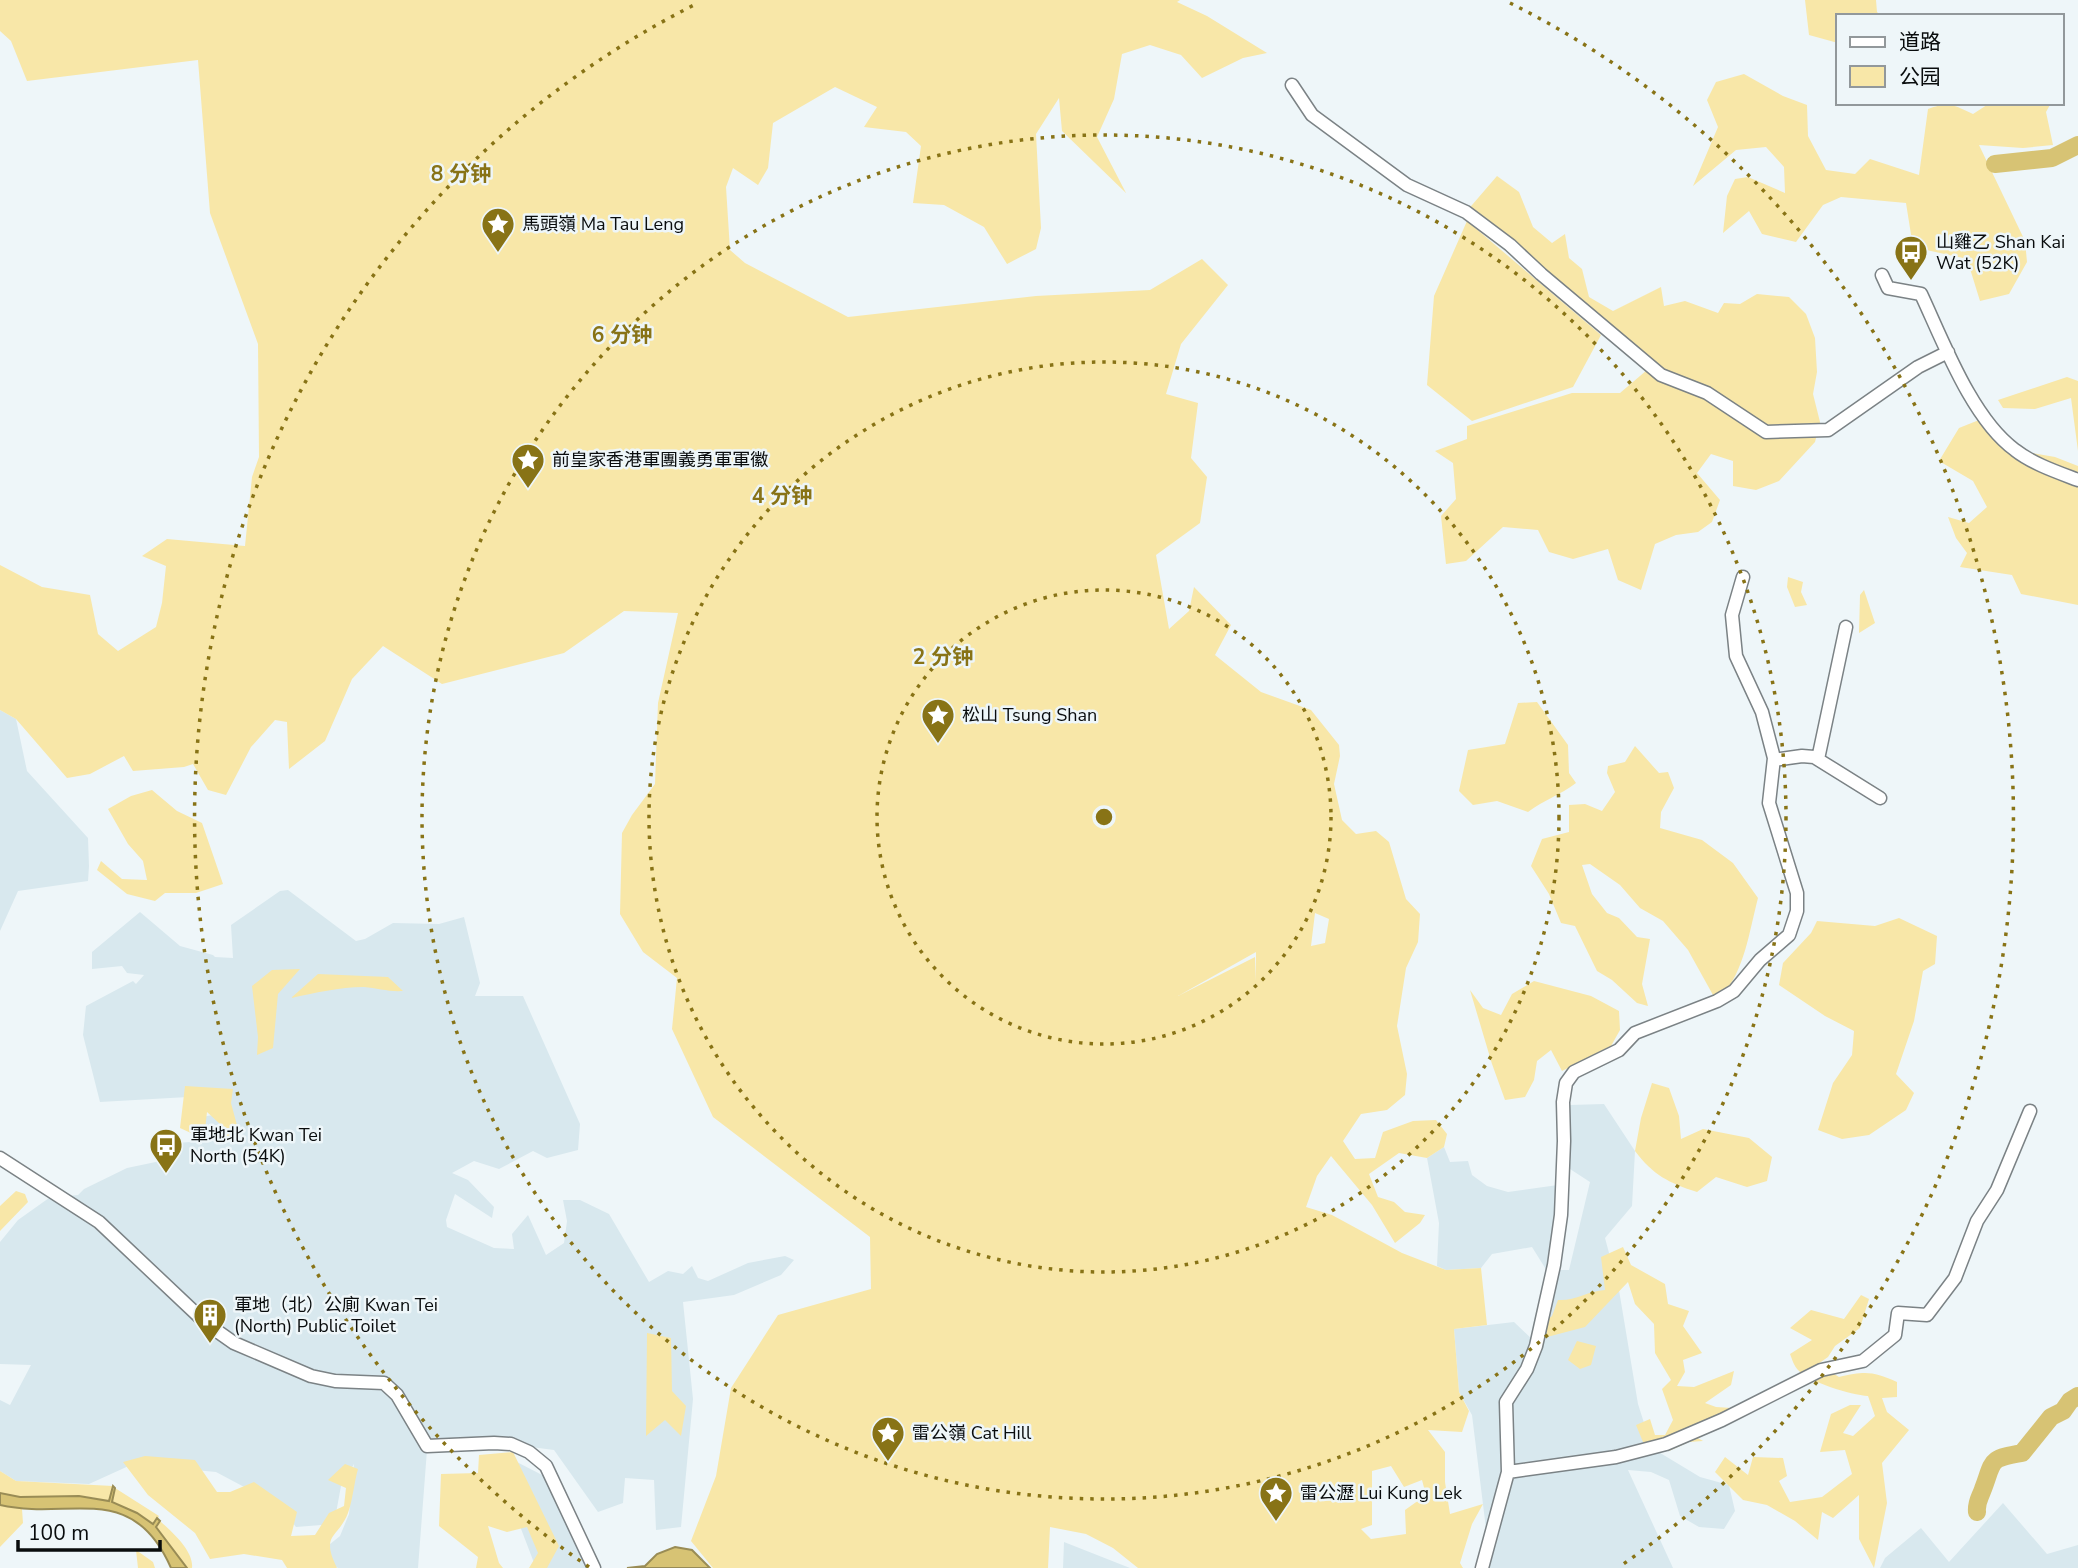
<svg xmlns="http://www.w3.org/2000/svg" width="2078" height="1568" viewBox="0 0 2078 1568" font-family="'Nunito Sans','Noto Sans SC',sans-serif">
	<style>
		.built { fill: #d8e8ee }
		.green { fill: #f8e7a8; fill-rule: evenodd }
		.water { fill: #d7c374; stroke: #998c55; stroke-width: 2 }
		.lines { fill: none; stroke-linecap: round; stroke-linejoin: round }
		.river { stroke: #d7c374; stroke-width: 18 }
		.minor-casing { stroke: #7b8285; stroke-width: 15 }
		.minor { stroke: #fff; stroke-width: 12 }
		.ring { fill: none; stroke: #887316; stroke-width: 3.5; stroke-dasharray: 3.5 7 }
		.labels { text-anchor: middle; stroke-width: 5; stroke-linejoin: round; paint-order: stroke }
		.poi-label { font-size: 18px; fill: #090c0d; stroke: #eef6f9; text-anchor: start }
		.centre { fill: #887316; stroke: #eef6f9; stroke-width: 3.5 }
		.ring-label { font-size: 21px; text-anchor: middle; font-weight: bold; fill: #887316; stroke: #eef6f9; stroke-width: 5; stroke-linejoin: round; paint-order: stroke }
	</style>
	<rect width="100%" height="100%" fill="#eef6f9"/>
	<!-- built -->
	<path class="built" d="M0,710L16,719L27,771L88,838L89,866L88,881L18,891L0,931Z
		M288,890L356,941L365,939L393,923L439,924L464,917L480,983L475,996H523L580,1124L578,1150L547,1158L533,1151L499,1169L474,1161L452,1173L468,1180L494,1207L492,1218L455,1194L446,1220L447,1227L494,1248L514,1249L512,1234L528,1215L546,1255L564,1243L567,1221L563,1200H580L609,1214L649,1282L668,1271L683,1274L692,1266L698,1278L708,1281L748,1263L785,1256L794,1260L781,1275L734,1295L683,1302L693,1399L681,1527L656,1530L654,1480L625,1478L623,1503L598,1512L554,1450L508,1444L427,1450L418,1568H338L326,1561L324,1549L340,1536L349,1514L354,1464L341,1486L334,1524L296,1527L280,1506L216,1472L133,1464L89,1484L16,1481L0,1471V1400L10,1405L31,1365L0,1364V1242L18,1220L49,1198L78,1195L84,1189L127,1168L170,1159L177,1143L190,1142L197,1118L218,1114L223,1095L100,1102L83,1035L86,1006L133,981L136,984L144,975L127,973L122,966L92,969V952L140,912L180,946L213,955L215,957L233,958L231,925L280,891Z
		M1604,1104L1635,1151L1632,1206L1605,1238L1619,1290L1638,1404L1652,1448L1700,1477L1729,1485L1735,1511L1724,1529L1699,1527L1680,1516L1669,1480L1651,1472L1628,1470L1673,1568H1479L1488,1545L1472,1415L1459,1392L1454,1329L1514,1322L1536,1343L1559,1270H1569L1590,1182L1570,1169V1105Z
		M1444,1147L1450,1162L1468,1161L1472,1175L1487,1186L1508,1192L1558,1185L1552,1246L1547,1271L1532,1247L1492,1254L1481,1268L1446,1270L1437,1266L1439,1223L1427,1158Z
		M513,1460L544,1476L587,1568H536L497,1466Z
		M2003,1503L2047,1554L2078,1545V1568H1880L1885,1558L1921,1528L1949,1562Z
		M1064,1542L1130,1568H1063Z"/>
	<!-- green -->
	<path class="green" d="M0,0H1180L1177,2L1207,16L1267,53L1243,58L1202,78L1181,55L1150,45L1122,54L1114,99L1097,137L1126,193L1062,131L1059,98L1036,134L1041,228L1036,249L1007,264L984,227L944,205L913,203L921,146L906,132L864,127L877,107L835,87L773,123L768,168L758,185L733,168L726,187L730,250L745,263L848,317L1036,296L1150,290L1202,259L1228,285L1181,344L1166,394L1198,403L1191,458L1207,477L1200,523L1156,555L1169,629L1189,611L1194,587L1231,625L1215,655L1261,692L1311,710L1339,745L1340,756L1334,784L1342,820L1356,834L1376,831L1389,842L1406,899L1420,914L1418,942L1406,968L1397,1026L1407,1074L1405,1095L1387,1110L1361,1114L1343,1141L1355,1159L1375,1158L1383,1132L1413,1121L1436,1120L1447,1134L1444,1147L1427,1158L1399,1153L1369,1174L1378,1197L1394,1202L1405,1212L1425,1215L1420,1223L1395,1243L1372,1205L1331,1156L1317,1176L1306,1207L1332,1215L1402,1253L1446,1270L1481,1268L1487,1325L1454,1329L1459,1392L1469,1411L1462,1432L1428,1430L1445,1452V1482L1450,1514L1483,1504L1472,1524L1460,1563L1463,1568H1138L1113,1548L1086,1534L1050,1527L1048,1568H713L691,1541L716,1476L731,1388L778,1315L871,1289L870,1237L713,1117L672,1029L677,978L643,952L620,914L622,833L632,815L655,784L658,703L678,613L624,611L564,653L442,684L383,646L352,679L325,741L289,769L287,722L275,720L251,747L226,795L208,790L193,764L184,767L133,771L124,756L90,774L67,778L16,719L0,710V565L42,587L90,595L98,634L118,651L156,627L162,603L166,566L142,556L167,539L245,546L252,477L259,457L258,344L210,213L198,60L27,81L11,41L0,31ZM1315,913L1329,919L1325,943L1311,946ZM1256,952V981L1255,957L1178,996ZM1391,1466L1404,1487L1422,1480L1426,1495L1405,1510L1406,1534L1371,1539L1361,1529L1372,1525V1471Z
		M1805,0H1876L1877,12L1881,16H1838V43L1809,35Z
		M1744,74L1783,96L1807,105L1808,136L1826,170L1855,174L1870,159L1919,175L1928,109C1949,101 1954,105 1973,114L1990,103H2051L2046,112L2053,145L2023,148L1979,145L2025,241L2027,262L2009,294L1980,301L1967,259L1913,247L1906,203L1841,197L1823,205L1796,242L1762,234L1749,211L1723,233L1727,196L1735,179L1748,177L1785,193L1784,167L1766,147L1736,150L1693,186L1718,127L1707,100L1716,82Z
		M1497,176L1519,192L1533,227L1552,243L1565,234L1569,258L1582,269L1589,297L1613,311L1661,287L1664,306L1685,301L1718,313L1724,303L1740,304L1757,294L1789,297L1806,314L1815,338L1817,372L1813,394L1820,422L1815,442L1779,481L1756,490L1733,486V461L1711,454L1697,473L1720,500L1712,522L1698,532L1676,535L1655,544L1641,590L1618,580L1608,549L1573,559L1549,552L1538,530L1503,527L1466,561L1446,564L1441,516L1456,499L1453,463L1435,451L1467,439V426L1572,393H1620L1647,370L1466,212Z
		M1467,221L1601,335L1573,387L1472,421L1427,385L1434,296Z
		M2067,377L2078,381V451L2071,398L2035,409L2003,408L1998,400Z
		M1984,418L2026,452L2055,457L2078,466V605L2021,594L2012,575L1960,567L1967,553L1956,538L1948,517L1969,523L1987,507L1973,481L1939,461L1959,428Z
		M1788,577L1803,582L1801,592L1807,605L1795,607L1787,587Z
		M1864,590L1875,623L1859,633L1860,595Z
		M1537,702L1568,745L1569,773L1576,783C1560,795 1544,800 1528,812L1497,801L1473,805L1459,791L1468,750L1505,744L1518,703Z
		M1635,746L1659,773L1668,772L1674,788L1661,812L1660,828L1702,840L1733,863L1758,898C1749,932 1745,970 1721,997L1713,995L1688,950L1663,921L1640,908L1620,885L1590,864L1582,865L1592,894L1607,913L1619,918L1637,937L1650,939L1642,984L1648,1006L1637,1003L1612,980L1597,971L1575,926L1561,923L1549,894L1531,866L1542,839L1569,832V805L1585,804L1602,811L1615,792L1607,773L1608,766L1625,762Z
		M152,790L177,811L202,823L223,884L196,893H165L155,901L127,894L97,870L101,861L122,879L147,880L143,861L128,844L108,809L131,796Z
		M1899,918L1937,936L1935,964L1923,971L1914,1021L1896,1074L1914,1093L1906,1110L1869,1135L1842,1139L1818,1130L1833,1083L1852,1055L1854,1031L1825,1016L1779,985L1783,963L1811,933L1817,921L1875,926Z
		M300,969L278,994L273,1048L257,1055L258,1037L252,986L272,970Z
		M318,974L388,977L403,991C389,992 377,988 364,987C339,987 315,993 291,998Z
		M1534,981L1591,996L1619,1011L1620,1030L1611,1046L1562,1071L1551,1050L1537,1061L1534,1080L1525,1097L1505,1100L1492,1064L1470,990L1483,1008L1501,1015L1512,994Z
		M1652,1083L1669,1088L1679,1116L1681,1139L1703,1129L1749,1138L1772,1157L1767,1181L1747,1187L1716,1177L1697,1192C1669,1183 1653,1175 1635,1151L1641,1118Z
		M185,1086L233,1089L231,1103L238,1129L224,1142L220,1124L207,1112L204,1139L180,1128Z
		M16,1191L25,1194L28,1202L0,1231V1206Z
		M1623,1247L1631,1265L1665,1284L1668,1304L1689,1311L1683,1326L1702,1353L1683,1360L1685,1372L1677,1386L1694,1387L1734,1371L1731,1385L1705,1403L1716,1407L1732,1408L1739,1416L1696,1437L1703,1441L1689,1442L1669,1451L1643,1442L1636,1425L1650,1419L1655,1435H1665L1673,1420L1662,1389L1671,1380L1655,1353L1654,1324L1635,1304L1628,1282L1585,1327L1547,1337L1546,1321L1552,1316L1558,1300C1575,1301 1588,1291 1605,1290L1601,1257Z
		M1861,1295L1869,1299L1860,1328L1835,1346L1828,1357L1818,1364L1839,1377C1865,1371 1873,1371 1897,1382V1397L1882,1398L1887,1412L1909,1430L1882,1463L1887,1503L1874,1568L1859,1539V1495L1833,1518L1822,1512L1818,1540L1795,1521L1767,1505L1743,1500L1715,1472L1725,1457L1748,1475L1753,1457L1783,1458L1787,1476L1779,1481L1790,1502L1822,1497L1852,1474L1845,1450L1820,1452L1831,1414L1850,1405H1861L1843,1433L1853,1436L1875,1416L1868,1396C1851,1395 1809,1382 1798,1370C1794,1366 1792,1359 1790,1354L1812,1340L1790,1328L1811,1310L1844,1319Z
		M647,1333L671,1338L672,1391L686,1406L681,1436L665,1420L646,1436Z
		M1577,1341L1596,1346L1591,1365L1580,1369L1568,1360Z
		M513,1452L559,1546L547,1568H529L538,1553L527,1527L507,1532L488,1526L499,1563L503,1568H476L478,1557L439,1526L441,1474L478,1473L479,1455Z
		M145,1456L195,1460L217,1492H230L254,1482L297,1512L291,1536L315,1535L329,1513L344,1506L346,1488L328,1480L345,1464L358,1469C354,1483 353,1499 348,1513C338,1539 320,1533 337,1568H287L282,1560L244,1554L210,1559L195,1533L148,1495L123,1462Z
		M0,1471L16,1481L113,1486L110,1501C99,1499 88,1496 77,1496C51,1496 25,1502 0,1493Z
		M115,1488L159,1516L154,1525L137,1513L112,1502Z
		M0,1505L22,1509L23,1523L0,1547Z
		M160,1521C172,1532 194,1551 192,1568H187L156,1527Z
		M136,1550L153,1562L155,1568H138Z"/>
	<!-- water -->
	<path class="water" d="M113,1486L115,1488L112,1502L137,1513L153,1524L157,1518L160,1521L156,1527L187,1568H171C132,1479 70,1521 0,1505V1493L20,1497L79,1496L109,1501Z
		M675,1547L692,1550L710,1568H627L645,1566L657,1554Z"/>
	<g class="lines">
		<!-- river -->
		<path class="river" d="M1995,164L2052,158L2078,145
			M1977,1512C1976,1502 1980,1498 1983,1489C1994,1460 1988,1459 2022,1453L2051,1417L2063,1411L2070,1401L2078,1396"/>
		<defs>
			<path id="minor" d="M1292,85L1312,115L1407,185L1466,212L1510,245L1541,274L1661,375L1707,393L1766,432L1828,430L1918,367L1948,352
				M1882,275L1888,288L1921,294C1943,341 1972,419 2015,450C2033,464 2057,472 2078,480
				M1818,759L1846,627
				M1774,760L1802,756L1814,757L1880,798
				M0,1158L99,1222L207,1324L234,1343L311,1376L335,1381L384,1383L397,1395L427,1446L494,1443L511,1444L529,1452L546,1466L594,1568
				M1508,1472L1616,1457L1666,1444L1722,1420L1821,1370L1863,1361L1895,1335L1898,1313L1927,1315L1955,1278L1977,1221L1997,1190L2030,1111
				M1482,1568L1508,1472L1506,1402L1527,1369L1536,1346L1554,1265L1561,1215L1564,1141L1563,1102L1566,1083L1574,1072L1619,1050L1635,1033L1717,1001L1734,991L1760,960L1789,935L1797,911V893L1769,803L1774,758L1762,712L1736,656L1732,615L1743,577"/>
		</defs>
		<!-- minor casing -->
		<use href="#minor" class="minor-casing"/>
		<!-- minor -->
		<use href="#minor" class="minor"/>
	</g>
	<!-- distance rings -->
	<g class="ring">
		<circle cx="1104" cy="817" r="227"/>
		<circle cx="1104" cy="817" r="455"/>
		<circle cx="1104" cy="817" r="682"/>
		<path d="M589 1567A910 910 0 0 1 698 3M1510 3A910 910 0 0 1 1619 1567"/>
	</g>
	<!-- icons -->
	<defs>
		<symbol id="sight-pin" viewBox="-11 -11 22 30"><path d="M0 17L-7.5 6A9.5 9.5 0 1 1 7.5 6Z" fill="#887316" stroke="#eef6f9"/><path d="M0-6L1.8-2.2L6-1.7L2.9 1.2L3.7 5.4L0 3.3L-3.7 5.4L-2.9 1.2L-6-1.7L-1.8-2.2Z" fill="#fff"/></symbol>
		<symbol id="bus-pin" viewBox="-11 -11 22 30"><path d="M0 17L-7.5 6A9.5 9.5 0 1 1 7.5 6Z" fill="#887316" stroke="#eef6f9"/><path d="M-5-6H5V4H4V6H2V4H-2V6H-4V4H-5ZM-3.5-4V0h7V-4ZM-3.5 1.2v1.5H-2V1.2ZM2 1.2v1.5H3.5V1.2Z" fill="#fff"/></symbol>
		<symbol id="building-pin" viewBox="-11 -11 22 30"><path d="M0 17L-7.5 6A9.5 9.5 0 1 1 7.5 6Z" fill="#887316" stroke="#eef6f9"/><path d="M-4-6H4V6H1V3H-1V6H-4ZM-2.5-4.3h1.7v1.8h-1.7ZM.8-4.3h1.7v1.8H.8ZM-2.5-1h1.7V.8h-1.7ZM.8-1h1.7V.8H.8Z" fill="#fff"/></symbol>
	</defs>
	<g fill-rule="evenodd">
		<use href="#sight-pin" x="479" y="205" width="38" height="52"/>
		<use href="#bus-pin" x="1892" y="233" width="38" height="52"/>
		<use href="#sight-pin" x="509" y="441" width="38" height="52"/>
		<use href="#sight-pin" x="919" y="696" width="38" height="52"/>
		<use href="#bus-pin" x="147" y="1126" width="38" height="52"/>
		<use href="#building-pin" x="191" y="1296" width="38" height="52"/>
		<use href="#sight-pin" x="869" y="1414" width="38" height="52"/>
		<use href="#sight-pin" x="1257" y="1474" width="38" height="52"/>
	</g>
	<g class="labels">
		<!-- poi labels -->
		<g class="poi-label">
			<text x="522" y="230">馬頭嶺 Ma Tau Leng</text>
			<text x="1936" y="248">山雞乙 Shan Kai<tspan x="1936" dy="21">Wat (52K)</tspan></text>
			<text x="552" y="466">前皇家香港軍團義勇軍軍徽</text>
			<text x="962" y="721">松山 Tsung Shan</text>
			<text x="190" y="1141">軍地北 Kwan Tei<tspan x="190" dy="21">North (54K)</tspan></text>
			<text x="234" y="1311">軍地（北）公廁 Kwan Tei<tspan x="234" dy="21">(North) Public Toilet</tspan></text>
			<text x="912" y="1439">雷公嶺 Cat Hill</text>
			<text x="1300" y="1499">雷公瀝 Lui Kung Lek</text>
		</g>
	</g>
	<circle cx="1104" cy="817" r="10" class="centre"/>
	<g class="ring-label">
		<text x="461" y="181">8 分钟</text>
		<text x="622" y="342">6 分钟</text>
		<text x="782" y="503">4 分钟</text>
		<text x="943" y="664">2 分钟</text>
	</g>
	<!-- legend -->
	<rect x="1836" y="14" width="228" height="91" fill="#eef6f9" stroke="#92989b" stroke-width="2"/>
	<rect x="1850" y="37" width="35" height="10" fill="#ffffff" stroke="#92989b" stroke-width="2"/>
	<text x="1899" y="49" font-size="21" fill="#090c0d">道路</text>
	<rect x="1850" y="66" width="35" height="21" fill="#f8e7a8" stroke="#92989b" stroke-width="2"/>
	<text x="1899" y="84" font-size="21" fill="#090c0d">公园</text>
	<!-- scale -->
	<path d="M18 1540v10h142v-10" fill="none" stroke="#090c0d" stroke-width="3.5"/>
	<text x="28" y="1540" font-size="21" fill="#090c0d" stroke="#eef6f9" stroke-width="5" paint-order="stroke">100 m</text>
</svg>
